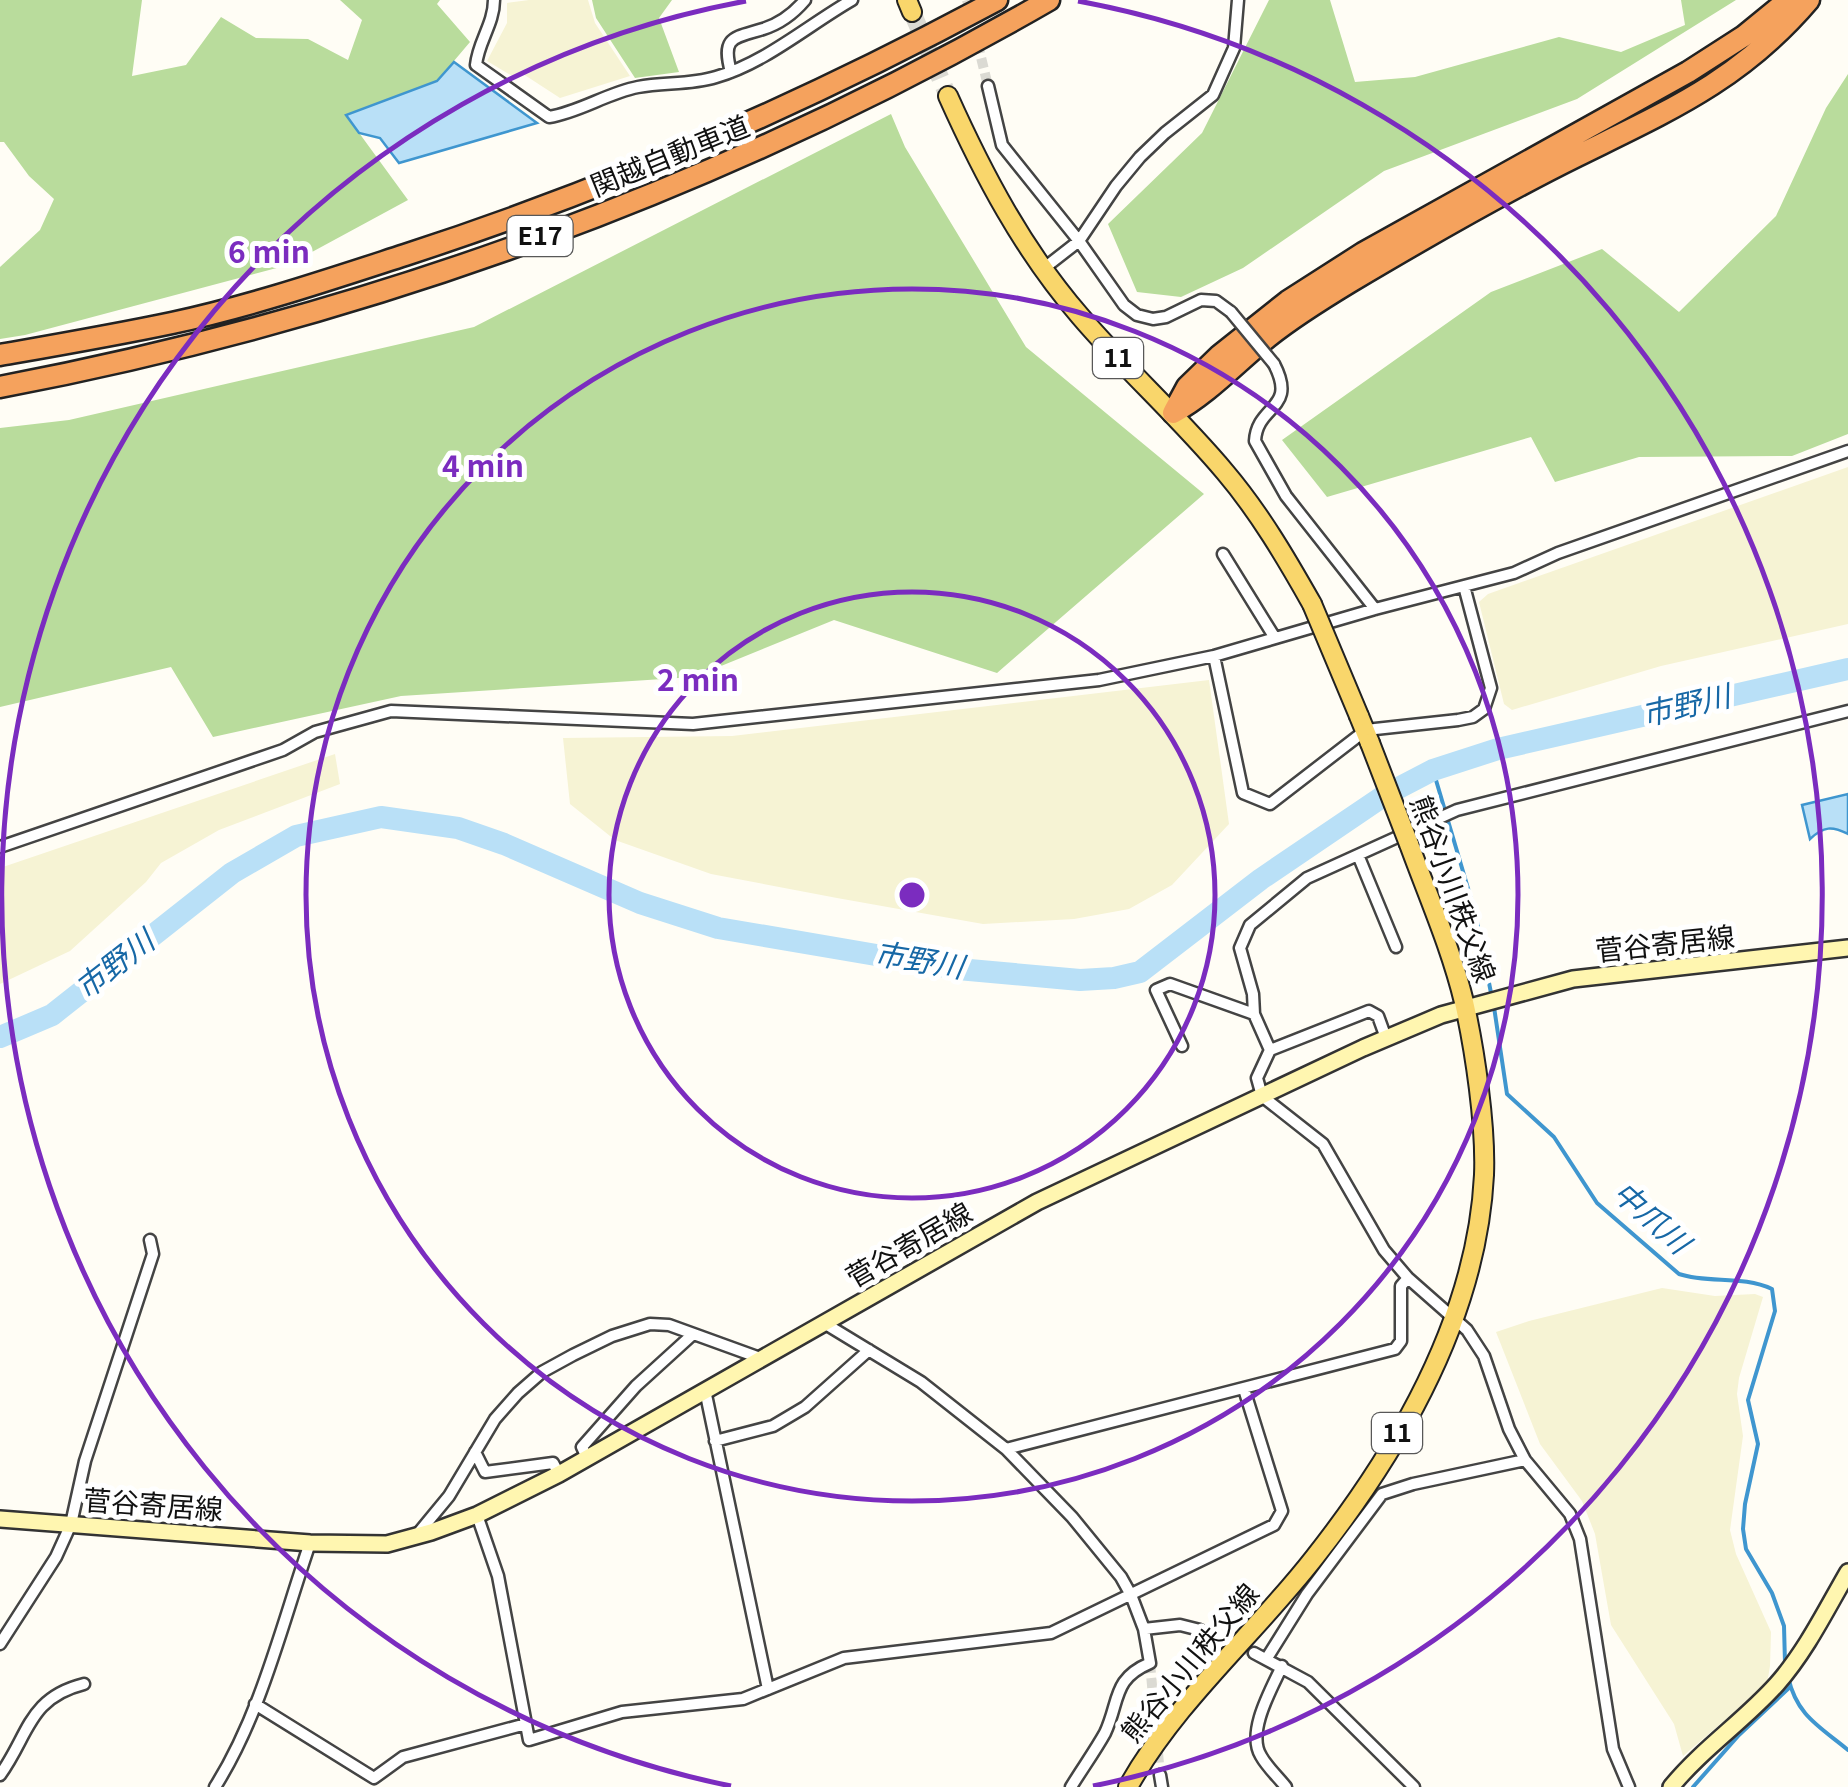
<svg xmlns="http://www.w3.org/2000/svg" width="1848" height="1787" viewBox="0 0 1848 1787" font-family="Georgia,'Noto Sans JP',serif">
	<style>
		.farmland { fill: #f6f3d4 }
		.forest { fill: #b9dc9c }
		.water { fill: #b9e0f7; stroke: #3f96cf; stroke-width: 2.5 }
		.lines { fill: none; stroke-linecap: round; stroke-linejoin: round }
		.stream { stroke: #3f96cf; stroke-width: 4 }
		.river { stroke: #b9e0f7; stroke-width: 22 }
		.street-tunnel { stroke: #dbdad3; stroke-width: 10; stroke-dasharray: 10 5; stroke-linecap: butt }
		.primary-tunnel { stroke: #dbdad3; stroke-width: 18; stroke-dasharray: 18 9; stroke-linecap: butt }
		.street-casing { stroke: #444; stroke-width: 15 }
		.secondary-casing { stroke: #333; stroke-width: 20 }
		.primary-casing { stroke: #222; stroke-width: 22 }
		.highway-casing { stroke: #222; stroke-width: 25 }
		.street { stroke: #fff; stroke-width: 10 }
		.secondary { stroke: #fff6b0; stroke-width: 15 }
		.primary { stroke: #f9d66b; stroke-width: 18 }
		.highway { stroke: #f5a25d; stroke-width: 20 }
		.street-bridge-casing { stroke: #444; stroke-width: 15; stroke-linecap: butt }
		.primary-bridge-casing { stroke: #222; stroke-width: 22; stroke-linecap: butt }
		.street-bridge { stroke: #fff; stroke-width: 10 }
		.primary-bridge { stroke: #f9d66b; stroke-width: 18 }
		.ring { fill: none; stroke: #7b2cbf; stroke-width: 5 }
		.labels { text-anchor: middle; stroke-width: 10; stroke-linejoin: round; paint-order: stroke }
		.shield { fill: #fff; stroke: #585858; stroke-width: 2.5 }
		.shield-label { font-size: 25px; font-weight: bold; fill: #111 }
		.street-label { font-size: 28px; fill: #111; stroke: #fff }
		.water-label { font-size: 30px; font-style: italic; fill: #1768a6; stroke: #fff }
		.centre { fill: #7b2cbf; stroke: #fff; stroke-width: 5 }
		.ring-label { font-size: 30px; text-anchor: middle; font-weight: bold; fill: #7b2cbf; stroke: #fff; stroke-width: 10; stroke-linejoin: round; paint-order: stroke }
	</style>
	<rect width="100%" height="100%" fill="#fffdf5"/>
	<!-- farmland -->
	<path class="farmland" d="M529,0H588L595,23L630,76L560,98L520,72L514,77L487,61L507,23V3Z
		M1848,467V624L1661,666L1512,710L1504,704L1479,602L1488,594Z
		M1209,680L1229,824L1172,885L1129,909L1074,919L983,924L837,898L711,874L615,840L570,804L563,738L732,736Z
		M335,754L340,784L219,830L161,863L146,882L70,951L0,984V868Z
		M1662,1288L1715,1296L1755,1294L1763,1297L1739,1378L1737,1394L1743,1436L1730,1530L1736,1554L1771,1632L1770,1666L1767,1684L1683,1756L1674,1724L1611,1625L1595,1534L1582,1501L1540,1444L1496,1332L1529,1321Z"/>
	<!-- forest -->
	<path class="forest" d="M0,0H142L132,76L186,65L221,17L256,38L308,39L348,60L362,20L340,0H440L437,4L470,42L437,81L346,115L408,200L288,265L25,335L0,339V267L40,230L54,199L29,176L4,142H0Z
		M592,0H672L659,18L679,72L635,78L596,18Z
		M1269,0H1330L1355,82L1415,77L1559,37L1621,52L1685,25L1681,0H1736L1577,99L1384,171L1243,268L1181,297L1137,292L1108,224L1202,133Z
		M1848,74V434L1792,456L1639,457L1555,482L1531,437L1327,497L1282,440L1491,292L1602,249L1679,312L1776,216L1826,108Z
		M891,114L905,147L1026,347L1204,494L997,673L834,620L694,677L401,696L213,737L171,667L0,707V428L69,420L474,327Z"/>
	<!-- water -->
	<path class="water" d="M454,62L537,123L399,163L380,138L359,133L346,115L437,81Z
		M1848,794V834C1832,826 1824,826 1810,839L1802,805Z"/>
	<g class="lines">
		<!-- stream -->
		<path class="stream" d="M1433,770L1475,912L1492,998
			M1494,1007L1507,1094L1554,1137L1597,1203L1679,1274C1709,1284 1742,1275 1772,1289L1775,1311L1748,1400L1758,1444L1745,1504L1743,1529L1746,1549L1772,1593L1784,1626L1785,1663
			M1788,1677C1797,1716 1819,1726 1848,1750
			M1693,1787L1739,1735L1790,1687"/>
		<!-- river -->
		<path class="river" d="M0,1037L52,1015L232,873L296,836L381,817L458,828L504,844L640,903L718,928L958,969L1080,980L1114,978L1140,972L1261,879L1385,795L1433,770L1498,749L1848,669"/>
		<!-- street-tunnel -->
		<path class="street-tunnel" d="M967,0L988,86
			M1200,1630L1254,1653
			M1150,1663L1160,1775"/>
		<!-- primary-tunnel -->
		<path class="primary-tunnel" d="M912,12L948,96"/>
		<defs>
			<path id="street" d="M494,0C494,24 478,42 476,65L549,117C580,112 607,93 638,87C664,82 690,85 716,77C765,63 807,26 852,0
				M731,72C721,36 734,38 763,29C779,24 794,13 805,0
				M988,86L1002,145L1079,241L1124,305L1137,315L1153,319L1166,317L1201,300L1216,301L1231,312
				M1043,269L1079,241L1116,186L1140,157L1165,133L1213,95L1234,48L1238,0
				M1274,364C1298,410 1257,404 1255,441L1286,496L1375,609
				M1223,554L1275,638
				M1214,656L1243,793L1270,804L1366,730L1458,720L1473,717L1484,709L1491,688L1464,586
				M0,847L283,750L315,732L391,711L693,724L1099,680L1214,656L1375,609L1514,573L1558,553L1848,451
				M1358,855L1396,947
				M1182,1046L1156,990L1170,984L1254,1014
				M1270,1050L1369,1011L1378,1016L1386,1038
				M824,1323L921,1382L1006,1449L1072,1517L1121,1577L1131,1595L1144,1629L1150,1663C1112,1679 1120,1701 1105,1733C1095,1751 1082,1769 1071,1787
				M705,1390L768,1689
				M715,1441L773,1426L805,1407L869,1350
				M1006,1449L1395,1349L1401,1341V1286L1408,1278
				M475,1452L485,1472L553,1463L559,1474
				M587,1458L582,1447L636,1386L692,1335
				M477,1515L498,1576L529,1740L622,1712L743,1699L844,1658L1051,1633L1274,1525L1282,1511L1244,1389
				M416,1536L449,1496L495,1419L518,1393L542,1372L573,1355L612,1336L650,1324L669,1325L760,1358
				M1144,1629L1180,1625L1200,1630
				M0,1644L56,1557L71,1524L85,1461L153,1254L150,1240
				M1254,1653L1308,1682L1414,1787
				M1267,1658L1307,1594L1382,1494L1413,1484L1525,1460
				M1282,1666C1272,1688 1246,1732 1261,1756C1267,1767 1278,1777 1286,1787
				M255,1704L374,1778L403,1757L526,1724
				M0,1775C29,1735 28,1698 84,1684
				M1160,1775L1162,1787
				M215,1787C261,1714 282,1624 310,1543
				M1629,1787L1613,1749L1580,1539L1570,1514L1525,1460L1509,1429L1484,1356L1467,1330L1408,1278L1384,1250L1323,1144L1262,1096L1257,1078L1270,1050L1254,1014L1253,994L1240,948L1250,925L1307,878L1457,810L1848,711"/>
			<path id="secondary" d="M0,1519L310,1543L387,1544L431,1532L477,1515L559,1474L1037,1202L1363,1048L1441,1015L1573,979L1848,948
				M1671,1787C1703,1748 1744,1721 1777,1684C1806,1651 1826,1610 1848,1572"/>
			<path id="primary" d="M907,0L912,12
				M948,96C983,174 1023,250 1080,316C1126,370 1179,417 1225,472C1259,512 1286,558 1312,604
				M1359,716L1370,743
				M1128,1787C1176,1701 1254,1635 1314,1558C1400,1449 1477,1316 1484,1175C1486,1126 1475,1051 1464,1002C1451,948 1428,896 1409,844"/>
			<path id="highway" d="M0,355C57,345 115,335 172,323C251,306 328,280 405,255C611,188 806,103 997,0
				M0,387C367,317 725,187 1049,0
				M1174,411L1187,387L1220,355L1288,301L1363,253L1688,72L1744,36L1788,0
				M1173,413C1209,393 1236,363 1268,337C1293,317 1322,299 1350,282C1424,238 1500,194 1577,156C1668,111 1741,80 1809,0"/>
		</defs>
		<!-- street casing -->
		<use href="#street" class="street-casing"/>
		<!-- secondary casing -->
		<use href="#secondary" class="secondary-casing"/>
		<!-- primary casing -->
		<use href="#primary" class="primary-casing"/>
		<!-- highway casing -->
		<use href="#highway" class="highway-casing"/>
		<!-- street -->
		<use href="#street" class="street"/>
		<!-- secondary -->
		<use href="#secondary" class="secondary"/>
		<!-- primary -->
		<use href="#primary" class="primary"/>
		<!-- highway -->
		<use href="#highway" class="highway"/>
		<defs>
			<path id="street-bridge" d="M1231,312L1274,364"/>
			<path id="primary-bridge" d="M1312,604L1359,716
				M1370,743L1409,844"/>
		</defs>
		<!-- street-bridge casing -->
		<use href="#street-bridge" class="street-bridge-casing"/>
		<!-- primary-bridge casing -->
		<use href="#primary-bridge" class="primary-bridge-casing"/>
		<!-- street-bridge -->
		<use href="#street-bridge" class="street-bridge"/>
		<!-- primary-bridge -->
		<use href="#primary-bridge" class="primary-bridge"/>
	</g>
	<!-- distance rings -->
	<g class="ring">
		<circle cx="912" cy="895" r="303"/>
		<circle cx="912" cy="895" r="606"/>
		<path d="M731 1786A909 909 0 0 1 746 1M1078 1A909 909 0 0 1 1093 1786"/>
	</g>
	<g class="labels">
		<!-- shield labels -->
		<g class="shield">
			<rect x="507.5" y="216" width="65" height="40" rx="8"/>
			<rect x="1093" y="338" width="50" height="40" rx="8"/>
			<rect x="1372" y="1413" width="50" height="40" rx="8"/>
		</g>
		<g class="shield-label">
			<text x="540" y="245">E17</text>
			<text x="1118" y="367">11</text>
			<text x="1397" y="1442">11</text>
		</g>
		<!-- street labels -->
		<g class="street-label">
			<text transform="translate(670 156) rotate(-22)" y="10">関越自動車道</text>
			<text transform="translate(1453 889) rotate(70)" y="10">熊谷小川秩父線</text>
			<text transform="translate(1665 944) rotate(-6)" y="10">菅谷寄居線</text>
			<text transform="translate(909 1245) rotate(-30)" y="10">菅谷寄居線</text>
			<text transform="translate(153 1505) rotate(4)" y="10">菅谷寄居線</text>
			<text transform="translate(1190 1663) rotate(-50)" y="10">熊谷小川秩父線</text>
		</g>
		<!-- water labels -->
		<g class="water-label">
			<text transform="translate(1686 706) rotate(-13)" y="10">市野川</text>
			<text transform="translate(919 961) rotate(9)" y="10">市野川</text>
			<text transform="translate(115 965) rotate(-38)" y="10">市野川</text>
			<text transform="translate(1651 1218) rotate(42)" y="10">中爪川</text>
		</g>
	</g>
	<circle cx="912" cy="895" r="15" class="centre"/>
	<g class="ring-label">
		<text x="269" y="263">6 min</text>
		<text x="483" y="477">4 min</text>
		<text x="698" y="691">2 min</text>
	</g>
</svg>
